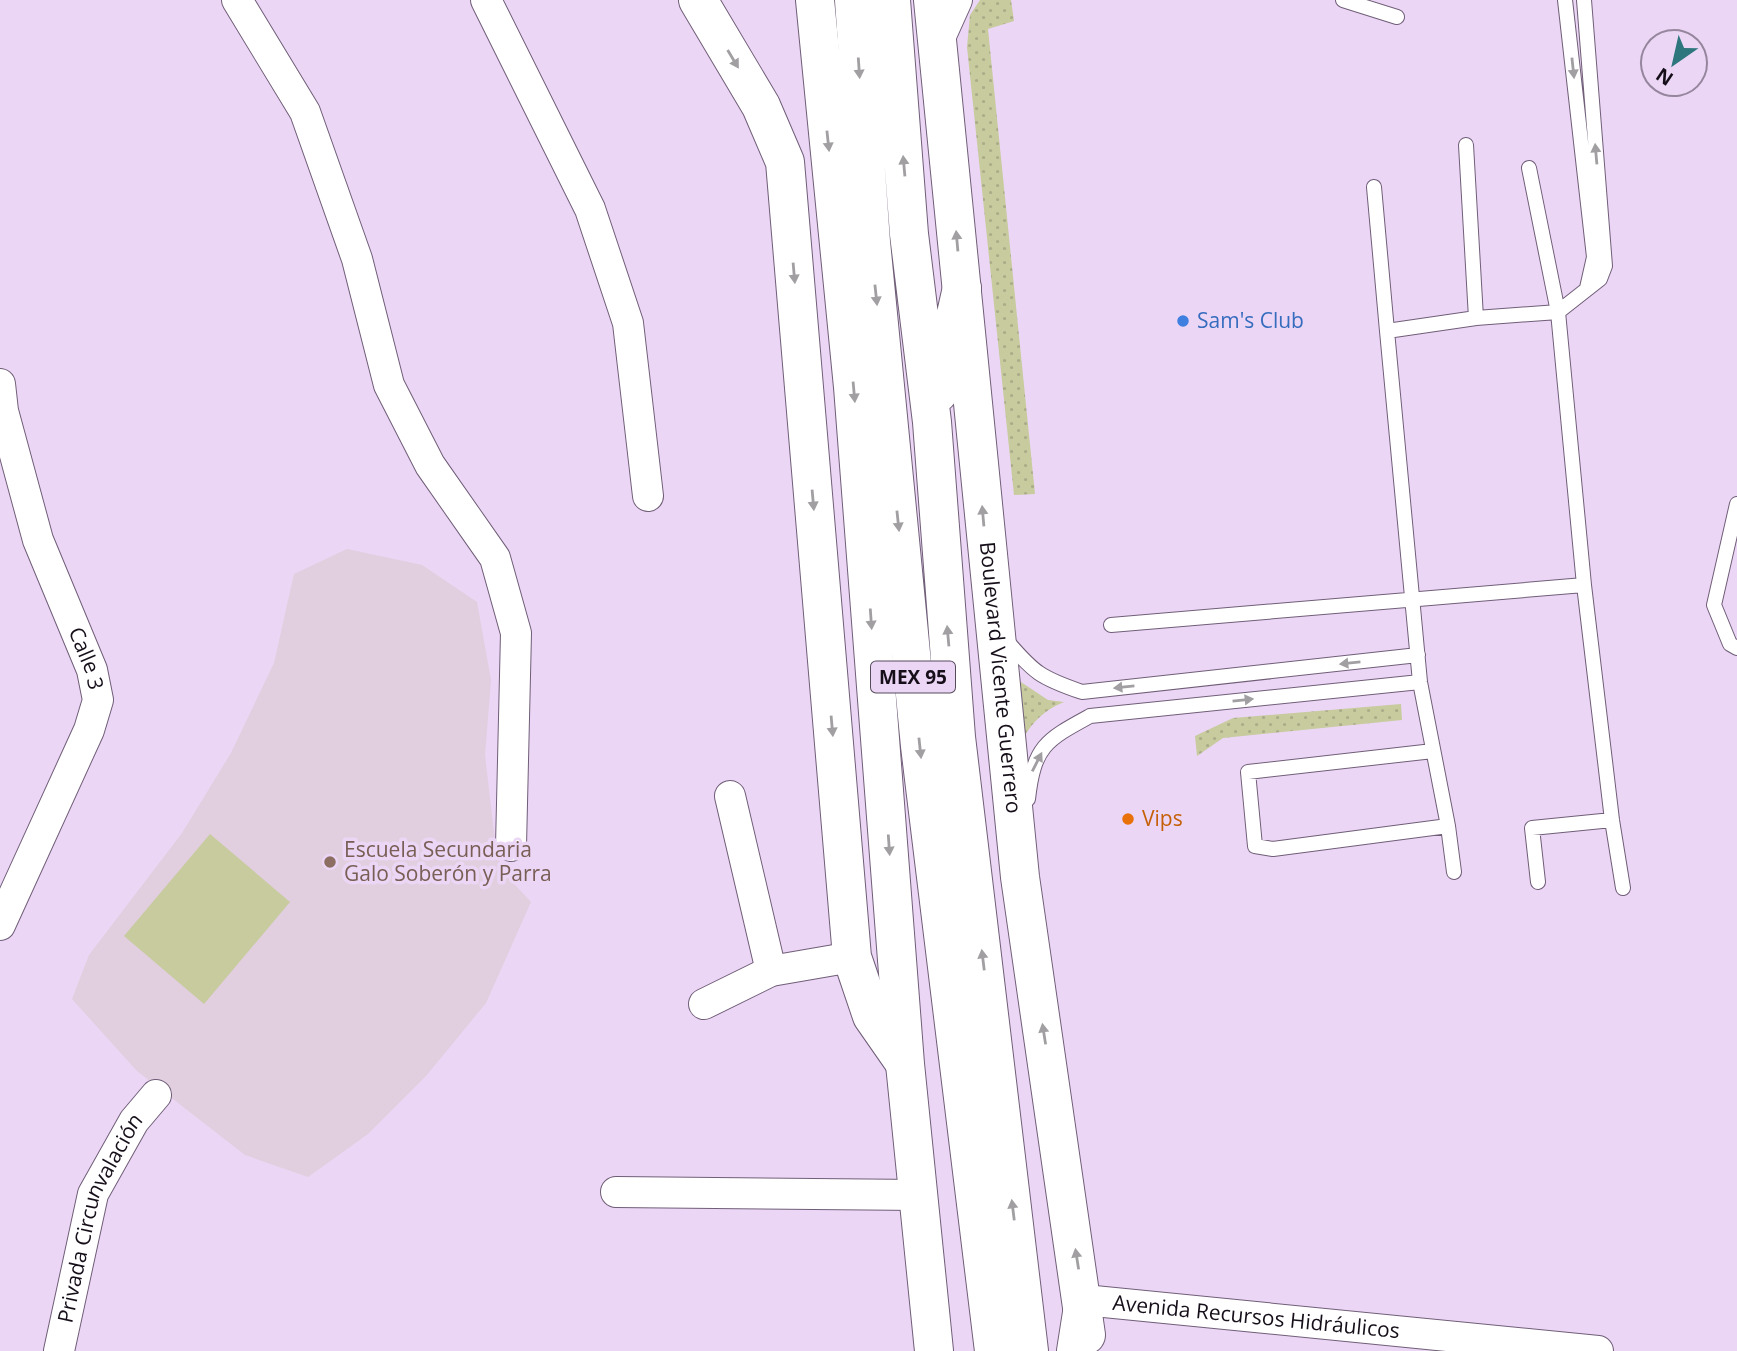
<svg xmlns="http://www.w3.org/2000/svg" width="1737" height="1351" viewBox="0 0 1737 1351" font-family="'Open Sans',sans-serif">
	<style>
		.education { fill: #e1cede }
		.green { fill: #c7cb9e }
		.garden { fill: url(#garden-dots) }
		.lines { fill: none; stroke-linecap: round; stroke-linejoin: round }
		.lane-casing { stroke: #705e78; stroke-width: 16 }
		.street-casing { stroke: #705e78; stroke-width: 32 }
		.secondary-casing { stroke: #705e78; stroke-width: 40 }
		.highway-casing { stroke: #705e78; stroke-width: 40 }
		.lane { stroke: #fff; stroke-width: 14 }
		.street { stroke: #fff; stroke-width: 30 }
		.secondary { stroke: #fff; stroke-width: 38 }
		.highway { stroke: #fff; stroke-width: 38 }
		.oneway { fill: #a29fa3 }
		.shop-dot { fill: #3f7fe0; stroke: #ebd6f5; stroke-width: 2.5 }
		.food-dot { fill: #e8710a; stroke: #ebd6f5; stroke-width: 2.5 }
		.education-dot { fill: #8d6e63; stroke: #ebd6f5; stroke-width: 2.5 }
		.labels { text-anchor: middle; stroke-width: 7; stroke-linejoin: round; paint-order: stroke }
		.shield { fill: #ebd6f5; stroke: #564b5c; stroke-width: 2 }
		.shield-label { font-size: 19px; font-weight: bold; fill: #160f1a }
		.shop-label { font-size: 21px; fill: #366cbe; stroke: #ebd6f5; text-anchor: start }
		.street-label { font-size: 21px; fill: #160f1a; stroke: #ebd6f5 }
		.food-label { font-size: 21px; fill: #c56008; stroke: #ebd6f5; text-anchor: start }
		.education-label { font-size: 21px; fill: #785e54; stroke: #ebd6f5; text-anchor: start }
	</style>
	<defs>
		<pattern id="garden-dots" width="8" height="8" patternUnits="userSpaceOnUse" patternTransform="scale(1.75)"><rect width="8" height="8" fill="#c7cb9e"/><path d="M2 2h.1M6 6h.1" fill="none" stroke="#aaad88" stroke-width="1.8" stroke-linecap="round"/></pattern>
	</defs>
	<rect width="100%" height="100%" fill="#ebd6f5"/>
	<!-- education -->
	<path class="education" d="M347,549L422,565L477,602L491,680L485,755L496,850L504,873L531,902L486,1003L426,1076L368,1134L308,1177L245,1155L137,1071L72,999L89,955L182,833L231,753L274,663L294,574Z"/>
	<!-- green -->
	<path class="green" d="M210,834L290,902L204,1004L124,936Z"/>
	<!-- garden -->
	<path class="garden" d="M980,0H1011L1014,21L988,29L1035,494L1014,495L967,47L970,15Z
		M1015,678L1048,700L1064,702C1042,711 1029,725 1019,747Z
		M1401,704L1402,720L1223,738L1197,756L1195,736L1233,718Z"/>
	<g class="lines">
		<defs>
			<path id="lane" d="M1343,0L1397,17
				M1565,0L1594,257L1587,288
				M1466,145L1476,318
				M1529,168L1558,312L1584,585
				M1374,187L1387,331
				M1737,504L1714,605L1730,644L1737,648
				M1111,625L1584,585L1612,820L1623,888
				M1006,640C1034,673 1041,678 1082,692L1418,655
				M1433,751L1248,772L1255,846L1273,849L1448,826L1420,682L1387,331L1476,318L1558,312L1600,279L1605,266L1584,0
				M1028,799C1034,746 1046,740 1090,716L1420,682
				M1448,826L1454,872
				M1538,882L1532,828L1612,820"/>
			<g id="street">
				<path d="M237,0L305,112L357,259L389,385L430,465L495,558L516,633L511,846"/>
				<path d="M486,0L590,209L628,323L648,496"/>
				<path d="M939,40L957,0"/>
				<path id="s1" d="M0,384L3,411L38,540L92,670L98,700L89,730L0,925"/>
				<path d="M730,796L771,971"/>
				<path d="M704,1004L771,971L852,957"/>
				<path d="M616,1192L919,1195"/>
				<path id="s2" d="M1084,1300L1598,1351"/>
				<path id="s3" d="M59,1351L93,1194L134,1121L156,1095"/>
			</g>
			<g id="secondary">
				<path d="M698,0L761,106L785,162L852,957L872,1016L904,1062"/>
				<path d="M815,0L853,387L905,1064L934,1351"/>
				<path id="s4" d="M933,0L1020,877L1086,1335"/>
			</g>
			<path id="highway" d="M854,0L871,242L920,746L994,1351
				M891,0L909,234L932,422L956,737L1029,1351
				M938,393L962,288
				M1076,1351L1084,1300"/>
		</defs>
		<!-- lane casing -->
		<use href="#lane" class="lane-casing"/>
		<!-- street casing -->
		<use href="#street" class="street-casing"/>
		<!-- secondary casing -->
		<use href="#secondary" class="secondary-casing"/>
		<!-- highway casing -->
		<use href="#highway" class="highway-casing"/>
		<!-- lane -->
		<use href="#lane" class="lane"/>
		<!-- street -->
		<use href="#street" class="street"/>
		<!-- secondary -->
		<use href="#secondary" class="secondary"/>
		<!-- highway -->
		<use href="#highway" class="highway"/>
	</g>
	<!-- one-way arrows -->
	<defs><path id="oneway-solid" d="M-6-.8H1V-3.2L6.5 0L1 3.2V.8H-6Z" transform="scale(1.75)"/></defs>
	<g class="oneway">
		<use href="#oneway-solid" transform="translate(733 59) rotate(59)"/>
		<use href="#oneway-solid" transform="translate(859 68) rotate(86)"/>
		<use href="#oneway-solid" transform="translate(1573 68) rotate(84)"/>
		<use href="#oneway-solid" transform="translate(828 141) rotate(84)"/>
		<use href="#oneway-solid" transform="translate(1596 154) rotate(-95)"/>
		<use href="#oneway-solid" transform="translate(904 166) rotate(-95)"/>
		<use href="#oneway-solid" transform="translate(957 241) rotate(-95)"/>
		<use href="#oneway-solid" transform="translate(794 273) rotate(85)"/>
		<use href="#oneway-solid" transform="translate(876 295) rotate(84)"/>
		<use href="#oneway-solid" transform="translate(854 392) rotate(85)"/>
		<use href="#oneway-solid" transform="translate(813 500) rotate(85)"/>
		<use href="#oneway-solid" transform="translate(983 516) rotate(-95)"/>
		<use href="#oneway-solid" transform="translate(898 521) rotate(84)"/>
		<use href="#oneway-solid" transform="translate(871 619) rotate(86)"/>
		<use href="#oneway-solid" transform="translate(948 636) rotate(-95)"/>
		<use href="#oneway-solid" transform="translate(1350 663) rotate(174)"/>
		<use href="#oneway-solid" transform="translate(1124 687) rotate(174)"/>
		<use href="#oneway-solid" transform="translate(1243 700) rotate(-6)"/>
		<use href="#oneway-solid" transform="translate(832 726) rotate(85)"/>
		<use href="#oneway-solid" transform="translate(920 748) rotate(84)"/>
		<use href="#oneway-solid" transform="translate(1037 762) rotate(-63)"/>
		<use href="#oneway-solid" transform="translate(889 845) rotate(86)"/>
		<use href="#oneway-solid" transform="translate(983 960) rotate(-97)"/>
		<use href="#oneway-solid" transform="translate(1044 1034) rotate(-99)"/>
		<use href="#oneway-solid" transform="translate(1013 1210) rotate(-97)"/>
		<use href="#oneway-solid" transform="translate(1077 1259) rotate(-99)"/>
	</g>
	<!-- markers -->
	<circle class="shop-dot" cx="1183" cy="321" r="7"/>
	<circle class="food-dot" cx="1128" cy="819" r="7"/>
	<circle class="education-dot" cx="330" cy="862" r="7"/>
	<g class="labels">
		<!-- shield labels -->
		<rect class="shield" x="871" y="661.5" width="84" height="31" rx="5"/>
		<g class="shield-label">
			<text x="913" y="684">MEX 95</text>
		</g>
		<!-- shop labels -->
		<g class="shop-label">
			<text x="1197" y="328">Sam's Club</text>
		</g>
		<!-- street labels -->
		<g class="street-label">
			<text dy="7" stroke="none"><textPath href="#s1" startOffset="289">Calle 3</textPath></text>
			<text dy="7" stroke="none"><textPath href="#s4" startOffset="681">Boulevard Vicente Guerrero</textPath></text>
			<text dy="7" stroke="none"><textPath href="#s3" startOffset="140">Privada Circunvalación</textPath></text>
			<text dy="7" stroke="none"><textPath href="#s2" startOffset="173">Avenida Recursos Hidráulicos</textPath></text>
		</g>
		<!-- food labels -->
		<g class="food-label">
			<text x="1142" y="826">Vips</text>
		</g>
		<!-- education labels -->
		<g class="education-label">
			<text x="344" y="857">Escuela Secundaria<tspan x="344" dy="24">Galo Soberón y Parra</tspan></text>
		</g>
	</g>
	<!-- north arrow -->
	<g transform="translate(1674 63) rotate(214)"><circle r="33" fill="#ebd6f5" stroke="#96869d" stroke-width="2"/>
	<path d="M0-5L12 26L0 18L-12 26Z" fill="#2d767d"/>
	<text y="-10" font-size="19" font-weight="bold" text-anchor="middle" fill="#160f1a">N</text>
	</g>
</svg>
